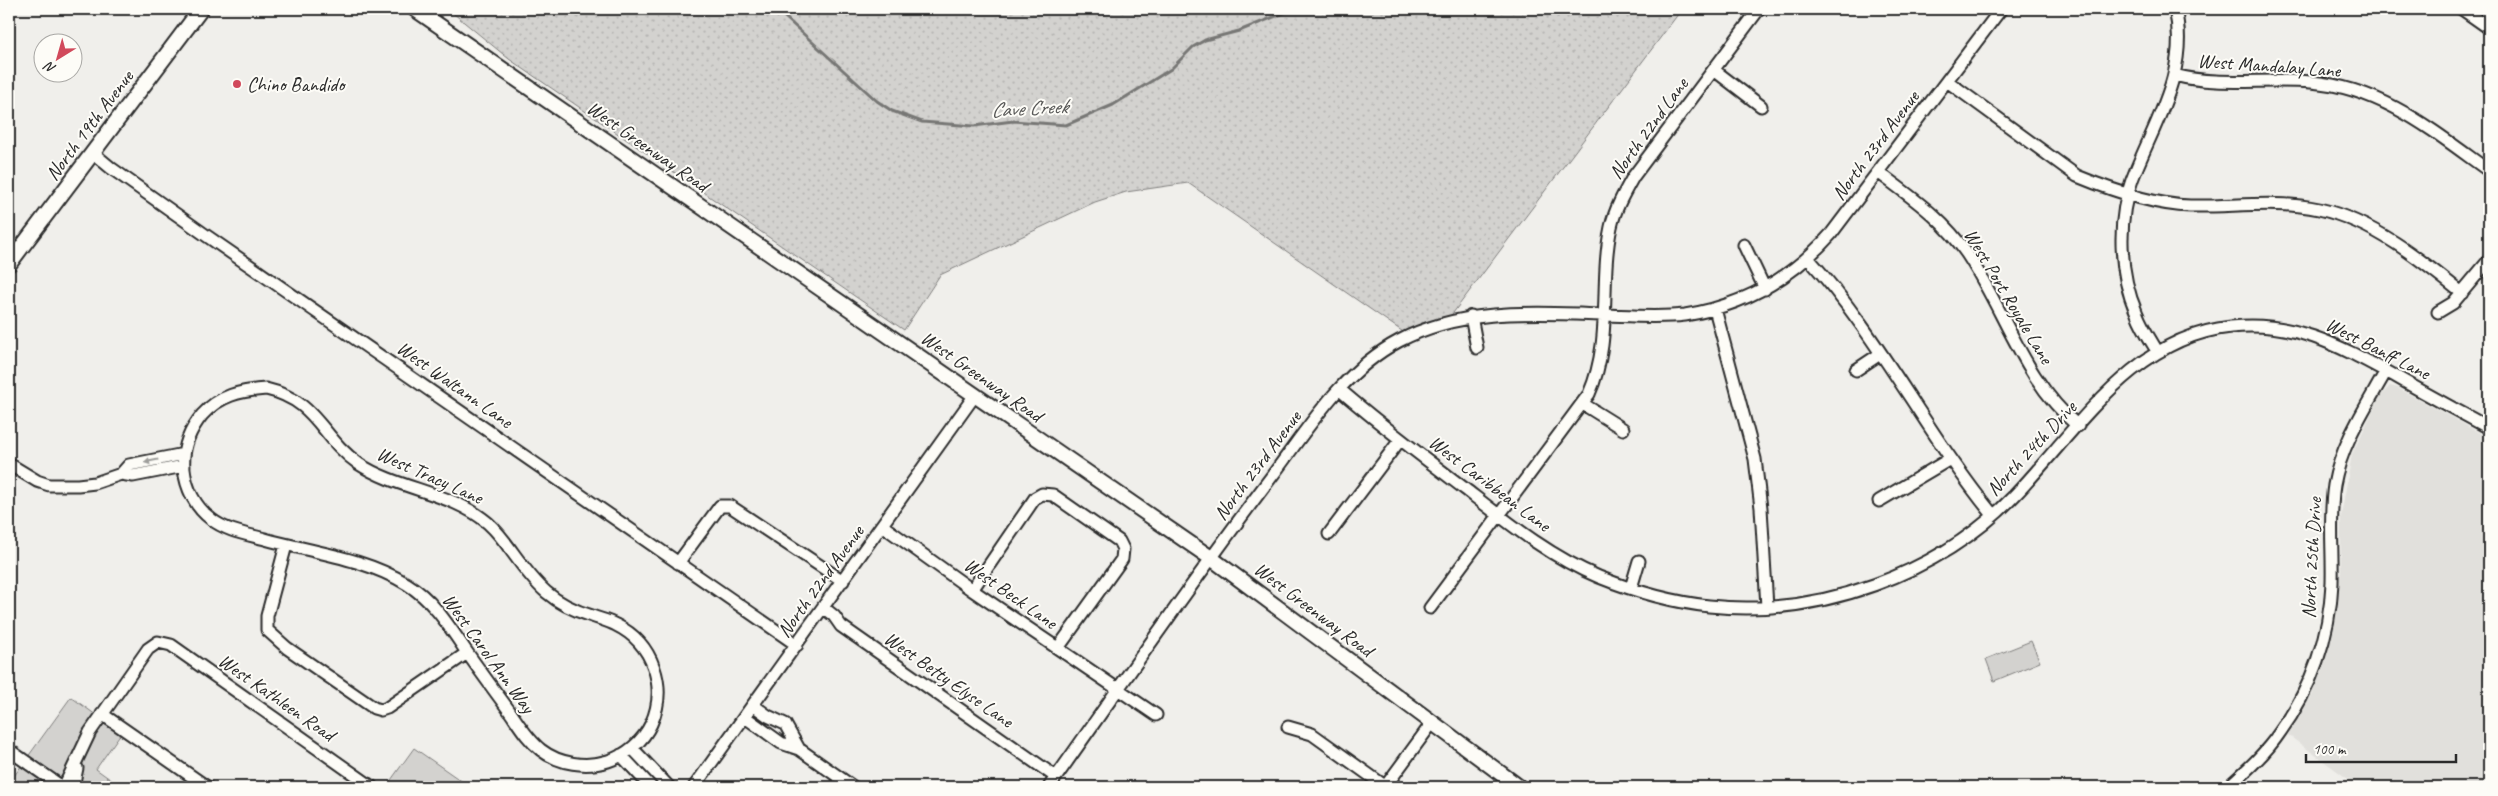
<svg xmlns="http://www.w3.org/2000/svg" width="2498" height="796" viewBox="0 0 2498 796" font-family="Caveat,sans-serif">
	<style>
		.built { fill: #e1e0dc }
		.grass { fill: url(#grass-dots); stroke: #7f7e7d }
		.park { fill: #d3d2cf; stroke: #7f7e7d }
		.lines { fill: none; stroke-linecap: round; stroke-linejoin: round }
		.stream { stroke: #777775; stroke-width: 3 }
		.minor-casing { stroke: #2b2b2b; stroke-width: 15 }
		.major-casing { stroke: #2b2b2b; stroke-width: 18 }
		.minor { stroke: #fdfcf7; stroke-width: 11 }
		.major { stroke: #fdfcf7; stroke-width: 14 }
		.oneway { fill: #9e9e9b }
		.poi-dot { fill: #d1495b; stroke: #fdfcf7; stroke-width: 2 }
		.labels { text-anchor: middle; stroke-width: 4; stroke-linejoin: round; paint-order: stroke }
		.street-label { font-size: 20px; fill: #2b2b2b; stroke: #fdfcf7 }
		.poi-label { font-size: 20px; fill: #2b2b2b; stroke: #fdfcf7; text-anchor: start }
		.water-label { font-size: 21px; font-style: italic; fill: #575756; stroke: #fdfcf7 }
	</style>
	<defs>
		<pattern id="grass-dots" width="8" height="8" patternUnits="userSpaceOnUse" patternTransform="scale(1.25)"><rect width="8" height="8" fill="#d3d2cf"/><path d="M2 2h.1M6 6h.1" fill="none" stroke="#b5b4b2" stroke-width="1.8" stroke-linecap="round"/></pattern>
	</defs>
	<rect width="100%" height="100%" fill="#f0efeb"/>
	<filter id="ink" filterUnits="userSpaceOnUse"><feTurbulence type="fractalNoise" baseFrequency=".02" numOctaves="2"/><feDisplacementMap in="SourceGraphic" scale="10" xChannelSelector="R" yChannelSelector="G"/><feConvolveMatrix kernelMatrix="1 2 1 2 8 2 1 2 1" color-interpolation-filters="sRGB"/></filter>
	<g filter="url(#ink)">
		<!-- built -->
		<path class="built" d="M2390,386L2398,388L2489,438V781L2484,787H2359L2288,735L2312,695L2327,655L2336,618L2341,567V516L2352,454L2380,396Z"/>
		<!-- grass -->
		<path class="grass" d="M448,9H1682L1447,321L1409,336L1188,183L1126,192L1095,202L940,275L904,330L509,59Z"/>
		<!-- park -->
		<path class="park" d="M2031,641L2040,662L1994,681L1986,659Z
			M71,697L121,733L96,769L121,787H9V783Z
			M414,748L470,787H386Z"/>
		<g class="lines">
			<!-- stream -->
			<path class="stream" d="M776,9L877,101L892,111L922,122L974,126L1013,121L1066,125L1113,105L1171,69L1193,47L1205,40L1239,31L1294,9"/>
			<defs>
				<path id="minor" d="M2462,9L2489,28
					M1714,70L1761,106
					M2174,75C2220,87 2264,78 2311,82C2383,88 2433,131 2489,171
					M1947,81L2077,176C2111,190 2153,205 2190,206C2233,207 2276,200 2319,209C2373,221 2420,259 2462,293
					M93,153L111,168L204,234L797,645
					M1878,172C1911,197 1944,219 1967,254C2005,311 2024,381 2078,426
					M1744,245L1765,289
					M1808,258C1879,336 1926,433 1993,515
					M1715,309L1755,459L1761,508L1767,607
					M2438,312L2453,303L2489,260
					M1471,316L1477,348
					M2157,351C2150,339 2142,327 2137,314C2119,274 2117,221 2132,180C2153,124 2190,72 2175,9
					M1856,370L1880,354
					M266,389C318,401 320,437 359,464C399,490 452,492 488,523C498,532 506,543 513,553C537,586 552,604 592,616C600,619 609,621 616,625C653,643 668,687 651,724C643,741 627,755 608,761C586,768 559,764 541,750C527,739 518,723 508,709C494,690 480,671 466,651C449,626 433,600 407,584C365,558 312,552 265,539C246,534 226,531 211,519C195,507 186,488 184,469C182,448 189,431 202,415C220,395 240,391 266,389Z
					M1339,389C1379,424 1422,456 1465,489C1506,521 1550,557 1599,577C1634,591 1672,602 1709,606C1818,618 1940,574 2015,495C2078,429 2133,337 2231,327C2295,320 2341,347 2395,376C2426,394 2458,411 2489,428
					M1583,404L1623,429
					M9,464L37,481L49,485H78L95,483L121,474L133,476L184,466
					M121,474L129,465L184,454
					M1879,501L1950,459
					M883,526L972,590L1156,715
					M1329,534L1400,440
					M286,545L267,616V630L287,648L374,708L381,710L387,708L467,653
					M678,563L720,506H730L843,581
					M1631,588L1639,561
					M972,590L1035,498L1042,494L1053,495L1119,541L1123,549L1122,559L1058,648
					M824,608L834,616L841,626L1056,777
					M1430,608L1589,394C1613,340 1599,283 1611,227C1615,209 1624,193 1633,177L1759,9
					M753,705L768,716L785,724L799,749
					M102,714L207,787
					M745,717L781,743L799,749L853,787
					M1288,727L1312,734L1386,787
					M632,748L669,787
					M9,750L62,787
					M621,755L651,787
					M64,787L90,732L148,649L158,642L171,645L372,787
					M73,787L77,768
					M694,787L975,395
					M1049,787C1122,684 1193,580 1269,480C1307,430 1342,371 1399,341C1464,307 1536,313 1607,315C1633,316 1659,318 1685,315C1743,306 1792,278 1831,234L2001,9
					M1385,787L1432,723
					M2228,787C2247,770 2266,753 2280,732C2311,690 2330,635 2332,583C2333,551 2329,517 2334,485C2341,444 2366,407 2386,371"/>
				<path id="major" d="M415,9L1211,558L1519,787
					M9,264L201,9"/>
			</defs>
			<!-- minor casing -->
			<use href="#minor" class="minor-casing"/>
			<!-- major casing -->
			<use href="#major" class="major-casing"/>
			<!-- minor -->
			<use href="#minor" class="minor"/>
			<!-- major -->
			<use href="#major" class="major"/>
		</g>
		<!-- one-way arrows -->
		<defs><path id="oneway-solid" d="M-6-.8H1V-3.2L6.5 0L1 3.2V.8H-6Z" transform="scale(1.25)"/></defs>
		<use class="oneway" href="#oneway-solid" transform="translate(151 461) rotate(168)"/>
	</g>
	<!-- markers -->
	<circle class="poi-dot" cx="237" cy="84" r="5"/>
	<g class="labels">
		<!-- street labels -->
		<g class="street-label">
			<text transform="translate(2269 65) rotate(4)" y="7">West Mandalay Lane</text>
			<text transform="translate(89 125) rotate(-53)" y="7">North 19th Avenue</text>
			<text transform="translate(1648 128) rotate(-54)" y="7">North 22nd Lane</text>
			<text transform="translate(1875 145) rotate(-53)" y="7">North 23rd Avenue</text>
			<text transform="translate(648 146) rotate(35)" y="7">West Greenway Road</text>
			<text transform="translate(2009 296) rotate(59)" y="7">West Port Royale Lane</text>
			<text transform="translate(2378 348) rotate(27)" y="7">West Banff Lane</text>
			<text transform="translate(982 376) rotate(35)" y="7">West Greenway Road</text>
			<text transform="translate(455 384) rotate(35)" y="7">West Waltann Lane</text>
			<text transform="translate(2031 448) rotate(-47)" y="7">North 24th Drive</text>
			<text transform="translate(1257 465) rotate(-53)" y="7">North 23rd Avenue</text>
			<text transform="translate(430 475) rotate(24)" y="7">West Tracy Lane</text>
			<text transform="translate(1490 483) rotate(37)" y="7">West Caribbean Lane</text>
			<text transform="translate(2311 558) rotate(-87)" y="7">North 25th Drive</text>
			<text transform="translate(820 581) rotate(-54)" y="7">North 22nd Avenue</text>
			<text transform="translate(1011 593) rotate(35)" y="7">West Beck Lane</text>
			<text transform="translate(1314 609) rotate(37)" y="7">West Greenway Road</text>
			<text transform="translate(489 653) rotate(54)" y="7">West Carol Ann Way</text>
			<text transform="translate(949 679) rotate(35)" y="7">West Betty Elyse Lane</text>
			<text transform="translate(277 697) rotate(35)" y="7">West Kathleen Road</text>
		</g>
		<!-- poi labels -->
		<g class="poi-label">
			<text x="247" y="91">Chino Bandido</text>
		</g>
		<!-- water labels -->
		<g class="water-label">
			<text transform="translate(1029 108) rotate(-3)" y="7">Cave Creek</text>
		</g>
	</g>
	<!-- margin -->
	<rect width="2498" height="796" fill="none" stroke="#fdfcf7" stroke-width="30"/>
	<rect x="15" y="15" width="2468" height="766" fill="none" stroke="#2b2b2b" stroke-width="2" filter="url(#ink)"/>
	<!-- north arrow -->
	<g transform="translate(58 58) rotate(217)"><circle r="24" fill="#fdfcf7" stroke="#a9a8a5"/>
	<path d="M0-4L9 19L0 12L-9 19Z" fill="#d1495b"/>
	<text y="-8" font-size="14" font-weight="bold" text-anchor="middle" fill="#2b2b2b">N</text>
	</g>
	<!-- scale -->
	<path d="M2306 754v8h150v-8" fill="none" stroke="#2b2b2b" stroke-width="2.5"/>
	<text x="2313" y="754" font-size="15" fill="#2b2b2b" stroke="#fdfcf7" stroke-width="4" paint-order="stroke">100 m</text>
</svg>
